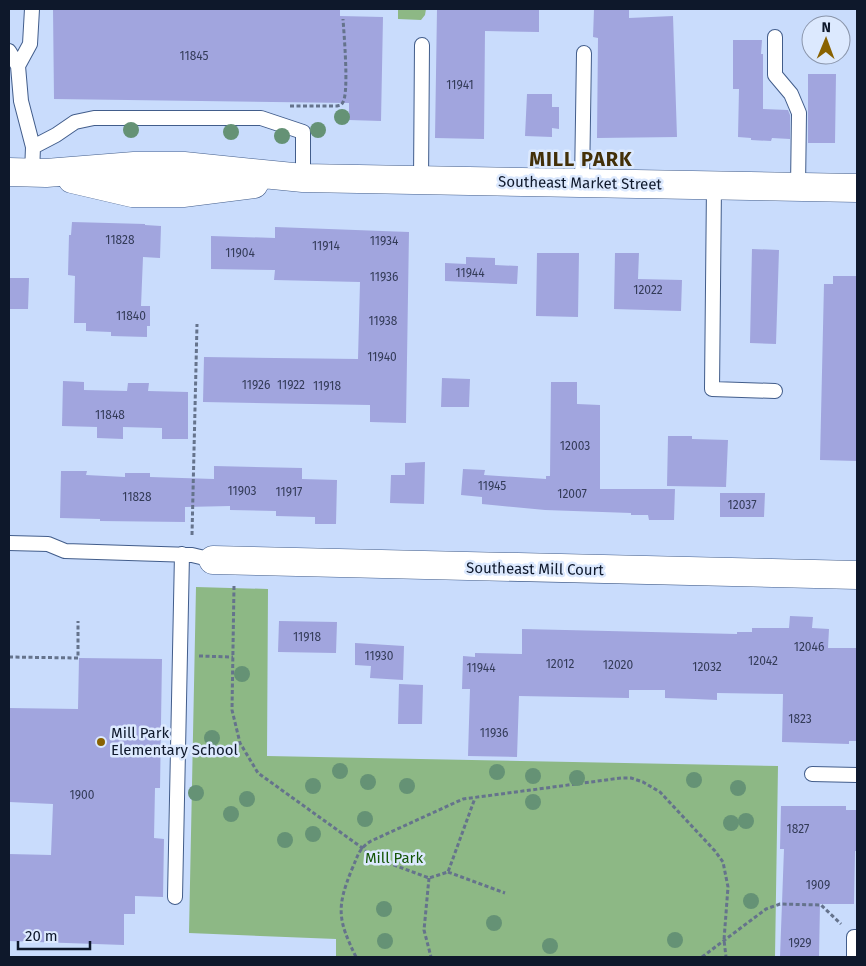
<svg xmlns="http://www.w3.org/2000/svg" width="866" height="966" viewBox="0 0 866 966" font-family="'Fira Sans',sans-serif">
	<style>
		.green { fill: #8db885 }
		.building { fill: #a1a5de }
		.lines { fill: none; stroke-linecap: round; stroke-linejoin: round }
		.lane-casing { stroke: #425d8b; stroke-width: 16 }
		.street-casing { stroke: #425d8b; stroke-width: 29 }
		.secondary-casing { stroke: #425d8b; stroke-width: 29 }
		.path { stroke: #65738c; stroke-width: 3; stroke-dasharray: 4 2.5; stroke-linecap: butt }
		.lane { stroke: #fff; stroke-width: 14 }
		.street { stroke: #fff; stroke-width: 28 }
		.secondary { stroke: #fff; stroke-width: 28 }
		.tree { fill: #659275 }
		.poi-dot { fill: #896201; stroke: #dce9fe; stroke-width: 2 }
		.labels { text-anchor: middle; stroke-width: 5; stroke-linejoin: round; paint-order: stroke }
		.number-label { font-size: 12px; fill: #333b58 }
		.street-label { font-size: 15px; fill: #0e182b; stroke: #dce9fe }
		.poi-label { font-size: 15px; fill: #0e182b; stroke: #dce9fe; text-anchor: start }
		.park-label { font-size: 15px; fill: #145507; stroke: #dce9fe }
		.district-label { font-size: 20px; font-weight: bold; letter-spacing: 1px; fill: #433008; stroke: #dce9fe }
	</style>
	<rect width="100%" height="100%" fill="#c9dcfc"/>
	<!-- green -->
	<path class="green" d="M398,9H426L425,15L421,20L398,19Z
		M196,587L268,589L267,756L778,766L775,957H336V939L189,933Z"/>
	<!-- building -->
	<path class="building" d="M53,9H340V16L383,17L381,121L349,120V103L54,99Z
		M437,9H539V32L485,31L484,139L435,138Z
		M594,9H629V18L673,16L677,137L597,138L598,38L593,37Z
		M733,40H762L761,54H763V109L788,110L790,115V139L772,138L771,141L751,140V138L738,137L739,89H733Z
		M808,74H836L835,143H808Z
		M527,94H552V107H559V129L552,128V137L525,136Z
		M72,222L145,224V225L161,226L160,258L143,257L141,306H150V326H147V337L111,336V332L86,331V323H74L75,276L68,275L69,235H71Z
		M275,227L409,232L406,423L370,422V405L203,402L204,357L358,359L360,282L274,280L275,270L211,269V236L275,238Z
		M752,249L779,250L776,344L750,343Z
		M537,253H579L578,317L536,316Z
		M615,253H639L638,279L682,280L681,311L614,309Z
		M466,257L495,258V265L518,266L517,284L445,281V263L466,264Z
		M833,276H857V461L820,460L824,284H833Z
		M9,278H29L28,309H9Z
		M442,378L470,379L469,407H441Z
		M63,381L84,382V390L127,391L128,383H149L148,391L188,392V439H162V428L123,427V439L97,438V427L62,426Z
		M551,382H577V404L600,405V489H675L674,520H649L648,515H631V513L545,510L482,504V497L461,495L463,469L485,470L484,475L546,479V476H550Z
		M668,436H692V439L728,440L726,487L667,486Z
		M425,462L424,504L390,503L391,475H405V463Z
		M214,466L302,468V479L337,480L336,524H315V517L276,516V511L230,510V506L185,507V522L100,521V519L60,518L61,471H87L86,475L125,477V473H150V477L214,479Z
		M720,493H765L764,517H720Z
		M790,616L813,617L812,628L829,629L828,648H857V741H849V744L782,742L783,694L717,693V700L695,699L665,698V690H629V698L519,696L517,757L468,756L470,689H462L463,656L475,657V653L522,654V629L737,634V632H752V628H789Z
		M279,621L337,622L336,653L278,652Z
		M355,643L404,646L403,680L370,678L371,666L355,665Z
		M79,658L162,659L160,788H155L154,838L164,839L163,897L135,896V914H124V945L9,941V854L51,855L53,804L9,802V708L78,709Z
		M399,684L423,685L422,724H398Z
		M781,806H846V810H857V851H855L854,904H820L819,957H780L784,849H780Z"/>
	<g class="lines">
		<defs>
			<path id="lane" d="M775,37V75L791,94L799,113L798,187
				M9,51L18,66L21,101L33,147L32,173
				M18,66L30,44L32,9
				M33,147L56,135L75,122L94,118H261L303,132V178
				M421,180L422,45
				M582,183L584,53
				M714,185L712,389L775,391
				M9,543L48,544L65,551L192,555L213,560
				M812,774L857,775
				M175,897L182,554
				M854,957V937H857"/>
			<path id="street" d="M213,560L857,575"/>
			<path id="secondary" d="M9,172L46,173L134,166H184L303,178L857,188
				M72,179L132,193H183L254,184"/>
		</defs>
		<!-- lane casing -->
		<use href="#lane" class="lane-casing"/>
		<!-- street casing -->
		<use href="#street" class="street-casing"/>
		<!-- secondary casing -->
		<use href="#secondary" class="secondary-casing"/>
		<!-- path -->
		<path class="path" d="M290,106H337C340,105 341,106 343,102C349,92 344,34 343,19
			M192,535L197,324
			M234,586L232,710L240,743L258,773L361,847L372,857L429,878L448,872L475,798
			M199,656L233,657
			M9,657L78,658V621
			M448,872L505,893
			M429,878L424,930L431,957
			M356,957C338,920 336,908 352,869C358,856 358,849 371,841L463,799L621,778H631L643,782L660,792L715,851L723,862L728,887L724,940L726,957
			M702,957L766,909L780,904L821,905L841,924"/>
		<!-- lane -->
		<use href="#lane" class="lane"/>
		<!-- street -->
		<use href="#street" class="street"/>
		<!-- secondary -->
		<use href="#secondary" class="secondary"/>
	</g>
	<!-- trees -->
	<g class="tree">
		<circle cx="342" cy="117" r="8"/>
		<circle cx="131" cy="130" r="8"/>
		<circle cx="318" cy="130" r="8"/>
		<circle cx="231" cy="132" r="8"/>
		<circle cx="282" cy="136" r="8"/>
		<circle cx="242" cy="674" r="8"/>
		<circle cx="212" cy="738" r="8"/>
		<circle cx="340" cy="771" r="8"/>
		<circle cx="497" cy="772" r="8"/>
		<circle cx="533" cy="776" r="8"/>
		<circle cx="577" cy="778" r="8"/>
		<circle cx="694" cy="780" r="8"/>
		<circle cx="368" cy="782" r="8"/>
		<circle cx="313" cy="786" r="8"/>
		<circle cx="407" cy="786" r="8"/>
		<circle cx="738" cy="788" r="8"/>
		<circle cx="196" cy="793" r="8"/>
		<circle cx="247" cy="799" r="8"/>
		<circle cx="533" cy="802" r="8"/>
		<circle cx="231" cy="814" r="8"/>
		<circle cx="365" cy="819" r="8"/>
		<circle cx="746" cy="821" r="8"/>
		<circle cx="731" cy="823" r="8"/>
		<circle cx="313" cy="834" r="8"/>
		<circle cx="285" cy="840" r="8"/>
		<circle cx="751" cy="901" r="8"/>
		<circle cx="384" cy="909" r="8"/>
		<circle cx="494" cy="923" r="8"/>
		<circle cx="675" cy="940" r="8"/>
		<circle cx="385" cy="941" r="8"/>
		<circle cx="550" cy="946" r="8"/>
	</g>
	<!-- markers -->
	<circle class="poi-dot" cx="101" cy="742" r="5"/>
	<g class="labels">
		<!-- number labels -->
		<g class="number-label">
			<text x="194" y="60">11845</text>
			<text x="460" y="89">11941</text>
			<text x="120" y="244">11828</text>
			<text x="384" y="245">11934</text>
			<text x="326" y="250">11914</text>
			<text x="240" y="257">11904</text>
			<text x="470" y="277">11944</text>
			<text x="384" y="281">11936</text>
			<text x="648" y="294">12022</text>
			<text x="131" y="320">11840</text>
			<text x="383" y="325">11938</text>
			<text x="382" y="361">11940</text>
			<text x="256" y="389">11926</text>
			<text x="291" y="389">11922</text>
			<text x="327" y="390">11918</text>
			<text x="110" y="419">11848</text>
			<text x="575" y="450">12003</text>
			<text x="492" y="490">11945</text>
			<text x="242" y="495">11903</text>
			<text x="289" y="496">11917</text>
			<text x="572" y="498">12007</text>
			<text x="137" y="501">11828</text>
			<text x="742" y="509">12037</text>
			<text x="307" y="641">11918</text>
			<text x="809" y="651">12046</text>
			<text x="379" y="660">11930</text>
			<text x="763" y="665">12042</text>
			<text x="560" y="668">12012</text>
			<text x="618" y="669">12020</text>
			<text x="707" y="671">12032</text>
			<text x="481" y="672">11944</text>
			<text x="800" y="723">1823</text>
			<text x="494" y="737">11936</text>
			<text x="82" y="799">1900</text>
			<text x="798" y="833">1827</text>
			<text x="818" y="889">1909</text>
			<text x="800" y="947">1929</text>
		</g>
		<!-- street labels -->
		<g class="street-label">
			<text transform="translate(580 183) rotate(1)" y="5">Southeast Market Street</text>
			<text transform="translate(535 569) rotate(1)" y="5">Southeast Mill Court</text>
		</g>
		<!-- poi labels -->
		<g class="poi-label">
			<text x="111" y="738">Mill Park<tspan x="111" dy="17">Elementary School</tspan></text>
		</g>
		<!-- park labels -->
		<g class="park-label">
			<text x="394" y="863">Mill Park</text>
		</g>
		<!-- district labels -->
		<g class="district-label">
			<text x="581" y="166">MILL PARK</text>
		</g>
	</g>
	<!-- border -->
	<rect width="866" height="966" fill="none" stroke="#0e182b" stroke-width="20"/>
	<!-- north arrow -->
	<g transform="translate(826 40) rotate(1)"><circle r="24" fill="#dce9fe" stroke="#8a95aa"/>
	<path d="M0-4L9 19L0 12L-9 19Z" fill="#896201"/>
	<text y="-8" font-size="14" font-weight="bold" text-anchor="middle" fill="#0e182b">N</text>
	</g>
	<!-- scale -->
	<path d="M18 941v8h72v-8" fill="none" stroke="#0e182b" stroke-width="2.5"/>
	<text x="25" y="941" font-size="15" fill="#0e182b" stroke="#dce9fe" stroke-width="4" paint-order="stroke">20 m</text>
</svg>
